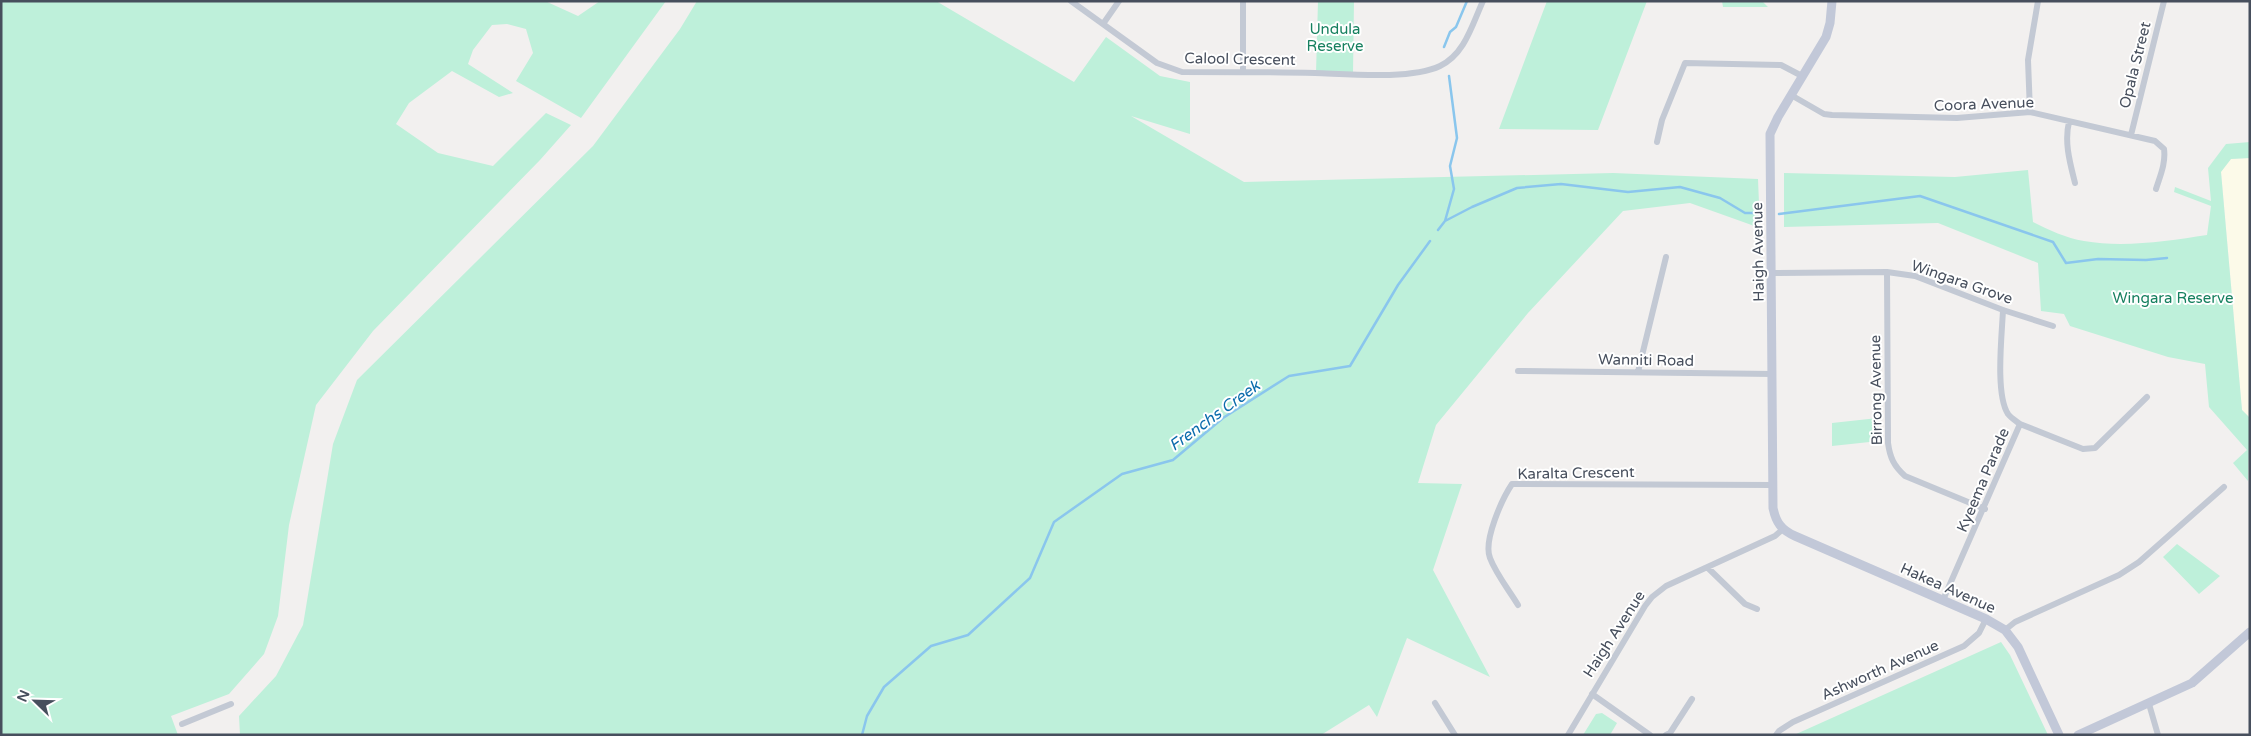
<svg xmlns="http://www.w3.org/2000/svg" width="2251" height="736" viewBox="0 0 2251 736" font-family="'Varela Round',sans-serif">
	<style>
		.commercial { fill: #fcfae9 }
		.green { fill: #bef0da }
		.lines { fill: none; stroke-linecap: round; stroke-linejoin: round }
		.stream { stroke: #8ac6ed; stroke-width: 2.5 }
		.street { stroke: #c3c9d4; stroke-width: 6 }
		.secondary { stroke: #c2c8d8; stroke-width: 9 }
		.labels { text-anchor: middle; stroke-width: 4; stroke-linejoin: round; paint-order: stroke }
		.park-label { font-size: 15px; fill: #16805f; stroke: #fff }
		.street-label { font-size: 15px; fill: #474f5d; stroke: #fff }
		.water-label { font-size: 16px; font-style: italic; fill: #0b6cac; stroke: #fff }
	</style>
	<rect width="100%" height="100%" fill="#f2f0ef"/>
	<!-- commercial -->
	<path class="commercial" d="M2250,158V418L2242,410L2221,171L2231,159Z"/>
	<!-- green -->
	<path class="green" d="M1,1H545L578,16L600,1H666L581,118L516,81L533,53L526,29L507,24L492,25L473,50L468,64L513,93L499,97L452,71L409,103L396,124L438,153L493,166L546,113L571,125L540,160L373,331L316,405L289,525L278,616L264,654L229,694L171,716L178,735H1Z
		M697,1H936L1074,82L1106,37L1160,76L1190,82V134L1131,116L1244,182L1613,173L1758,179L1760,228L1690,203L1623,211L1528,313L1436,425L1418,483L1462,484L1433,570L1490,677L1407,638L1377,717L1369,705L1321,735H240L239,716L276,676L303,625L333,444L357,380L593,146L680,29Z
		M1318,1H1354L1353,73H1316Z
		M1547,1H1647L1598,130L1499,129Z
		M1722,1H1762L1768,7H1723Z
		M2250,142V158L2231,159L2221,172L2242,410L2250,418L2248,481L2233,463L2247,450L2209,407L2205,364L2168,357L2070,326L2064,314L2041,311L2038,263L1938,223L1784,227V173L1955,177L2028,170L2033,222C2049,230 2066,238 2084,241C2124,248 2168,241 2207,235L2211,206L2174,192L2175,187L2211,201L2208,168L2226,144Z
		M1878,418L1879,441L1832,446V423Z
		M2177,544L2220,576L2199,594L2163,557Z
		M2001,642L2010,655L2048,735H1794Z
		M1602,713L1617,723L1610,735H1583L1596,714Z"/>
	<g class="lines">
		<!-- stream -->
		<path class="stream" d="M1444,47L1450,32L1456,27L1467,1
			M1779,214L1920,196L2053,242L2066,263L2098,259L2146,260L2167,258
			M1445,221L1454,189L1450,166L1457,138L1449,76
			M1438,230L1445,221L1472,207L1517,188L1561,184L1628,192L1680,187L1720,198L1745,213H1758
			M862,735L867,716L884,687L931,646L968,635L1030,578L1054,522L1122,474L1173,460L1223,418L1289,376L1350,366L1398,285L1430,241"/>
		<!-- street -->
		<path class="street" d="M1071,1L1157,63L1182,72C1226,72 1271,72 1315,73C1347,74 1411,80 1440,66C1465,54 1472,25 1483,1
			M1103,24L1119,1
			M1243,72V1
			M1791,95L1824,114L1832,115L1957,118L2030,112L2155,141L2164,149C2166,163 2160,176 2156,189
			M2030,112L2028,60L2038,1
			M2069,122C2064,142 2070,163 2075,183
			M2131,135L2164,1
			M1657,142L1662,120L1685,63L1781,65L1802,76
			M1887,272L1888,443C1890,458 1894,466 1905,476L1985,509
			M1771,273L1887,272L1915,276L2003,310L2053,326
			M1518,371L1773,374
			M1638,372L1666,257
			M2020,424L2083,449L2095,448L2147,397
			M1708,568L1745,604L1757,609
			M1943,600L2020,424C2016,421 2011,418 2008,414C1995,394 2002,334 2003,310
			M1518,605C1509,590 1496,574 1490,558C1483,541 1502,499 1512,484L1773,485
			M2005,630L2015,622L2119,575L2139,562L2224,487
			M1592,694L1650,735
			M1435,703L1455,735
			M2149,704L2158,735
			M182,724L231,704
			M1568,735L1645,606L1652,597L1666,586L1775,536L1783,529
			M1666,735L1670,733L1692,699
			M1776,735L1779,731L1793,722L1964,646L1979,633L1986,619"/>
		<!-- secondary -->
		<path class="secondary" d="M1832,1L1830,23L1826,37L1778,117L1770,134L1773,508C1776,522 1781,530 1795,536L1986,619L2005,630L2018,647L2059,735
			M2078,735L2192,683L2250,632"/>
	</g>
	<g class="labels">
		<!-- park labels -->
		<g class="park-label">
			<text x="1335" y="34">Undula<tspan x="1335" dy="17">Reserve</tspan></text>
			<text x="2173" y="303">Wingara Reserve</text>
		</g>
		<!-- street labels -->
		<g class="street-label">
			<text transform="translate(1240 59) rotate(1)" y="5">Calool Crescent</text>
			<text transform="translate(2135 65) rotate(-76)" y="5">Opala Street</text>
			<text transform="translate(1984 104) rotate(-2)" y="5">Coora Avenue</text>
			<text transform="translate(1758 252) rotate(-91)" y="5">Haigh Avenue</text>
			<text transform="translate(1962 282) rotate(19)" y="5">Wingara Grove</text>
			<text transform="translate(1646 360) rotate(1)" y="5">Wanniti Road</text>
			<text transform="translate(1876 390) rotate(-91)" y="5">Birrong Avenue</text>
			<text transform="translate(1576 473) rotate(-1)" y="5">Karalta Crescent</text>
			<text transform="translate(1983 480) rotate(-67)" y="5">Kyeema Parade</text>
			<text transform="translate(1948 588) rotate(24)" y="5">Hakea Avenue</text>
			<text transform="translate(1614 634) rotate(-57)" y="5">Haigh Avenue</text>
			<text transform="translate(1880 670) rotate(-24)" y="5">Ashworth Avenue</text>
		</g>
		<!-- water labels -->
		<g class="water-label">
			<text transform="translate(1214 415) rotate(-36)" y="6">Frenchs Creek</text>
		</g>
	</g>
	<!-- border -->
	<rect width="2251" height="736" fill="none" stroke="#474f5d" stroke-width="5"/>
	<!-- north arrow -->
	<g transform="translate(35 701) rotate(293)" stroke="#ffffff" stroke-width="4" paint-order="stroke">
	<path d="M0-4L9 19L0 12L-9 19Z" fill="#474f5d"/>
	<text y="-8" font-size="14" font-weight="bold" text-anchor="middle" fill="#474f5d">N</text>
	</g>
</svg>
